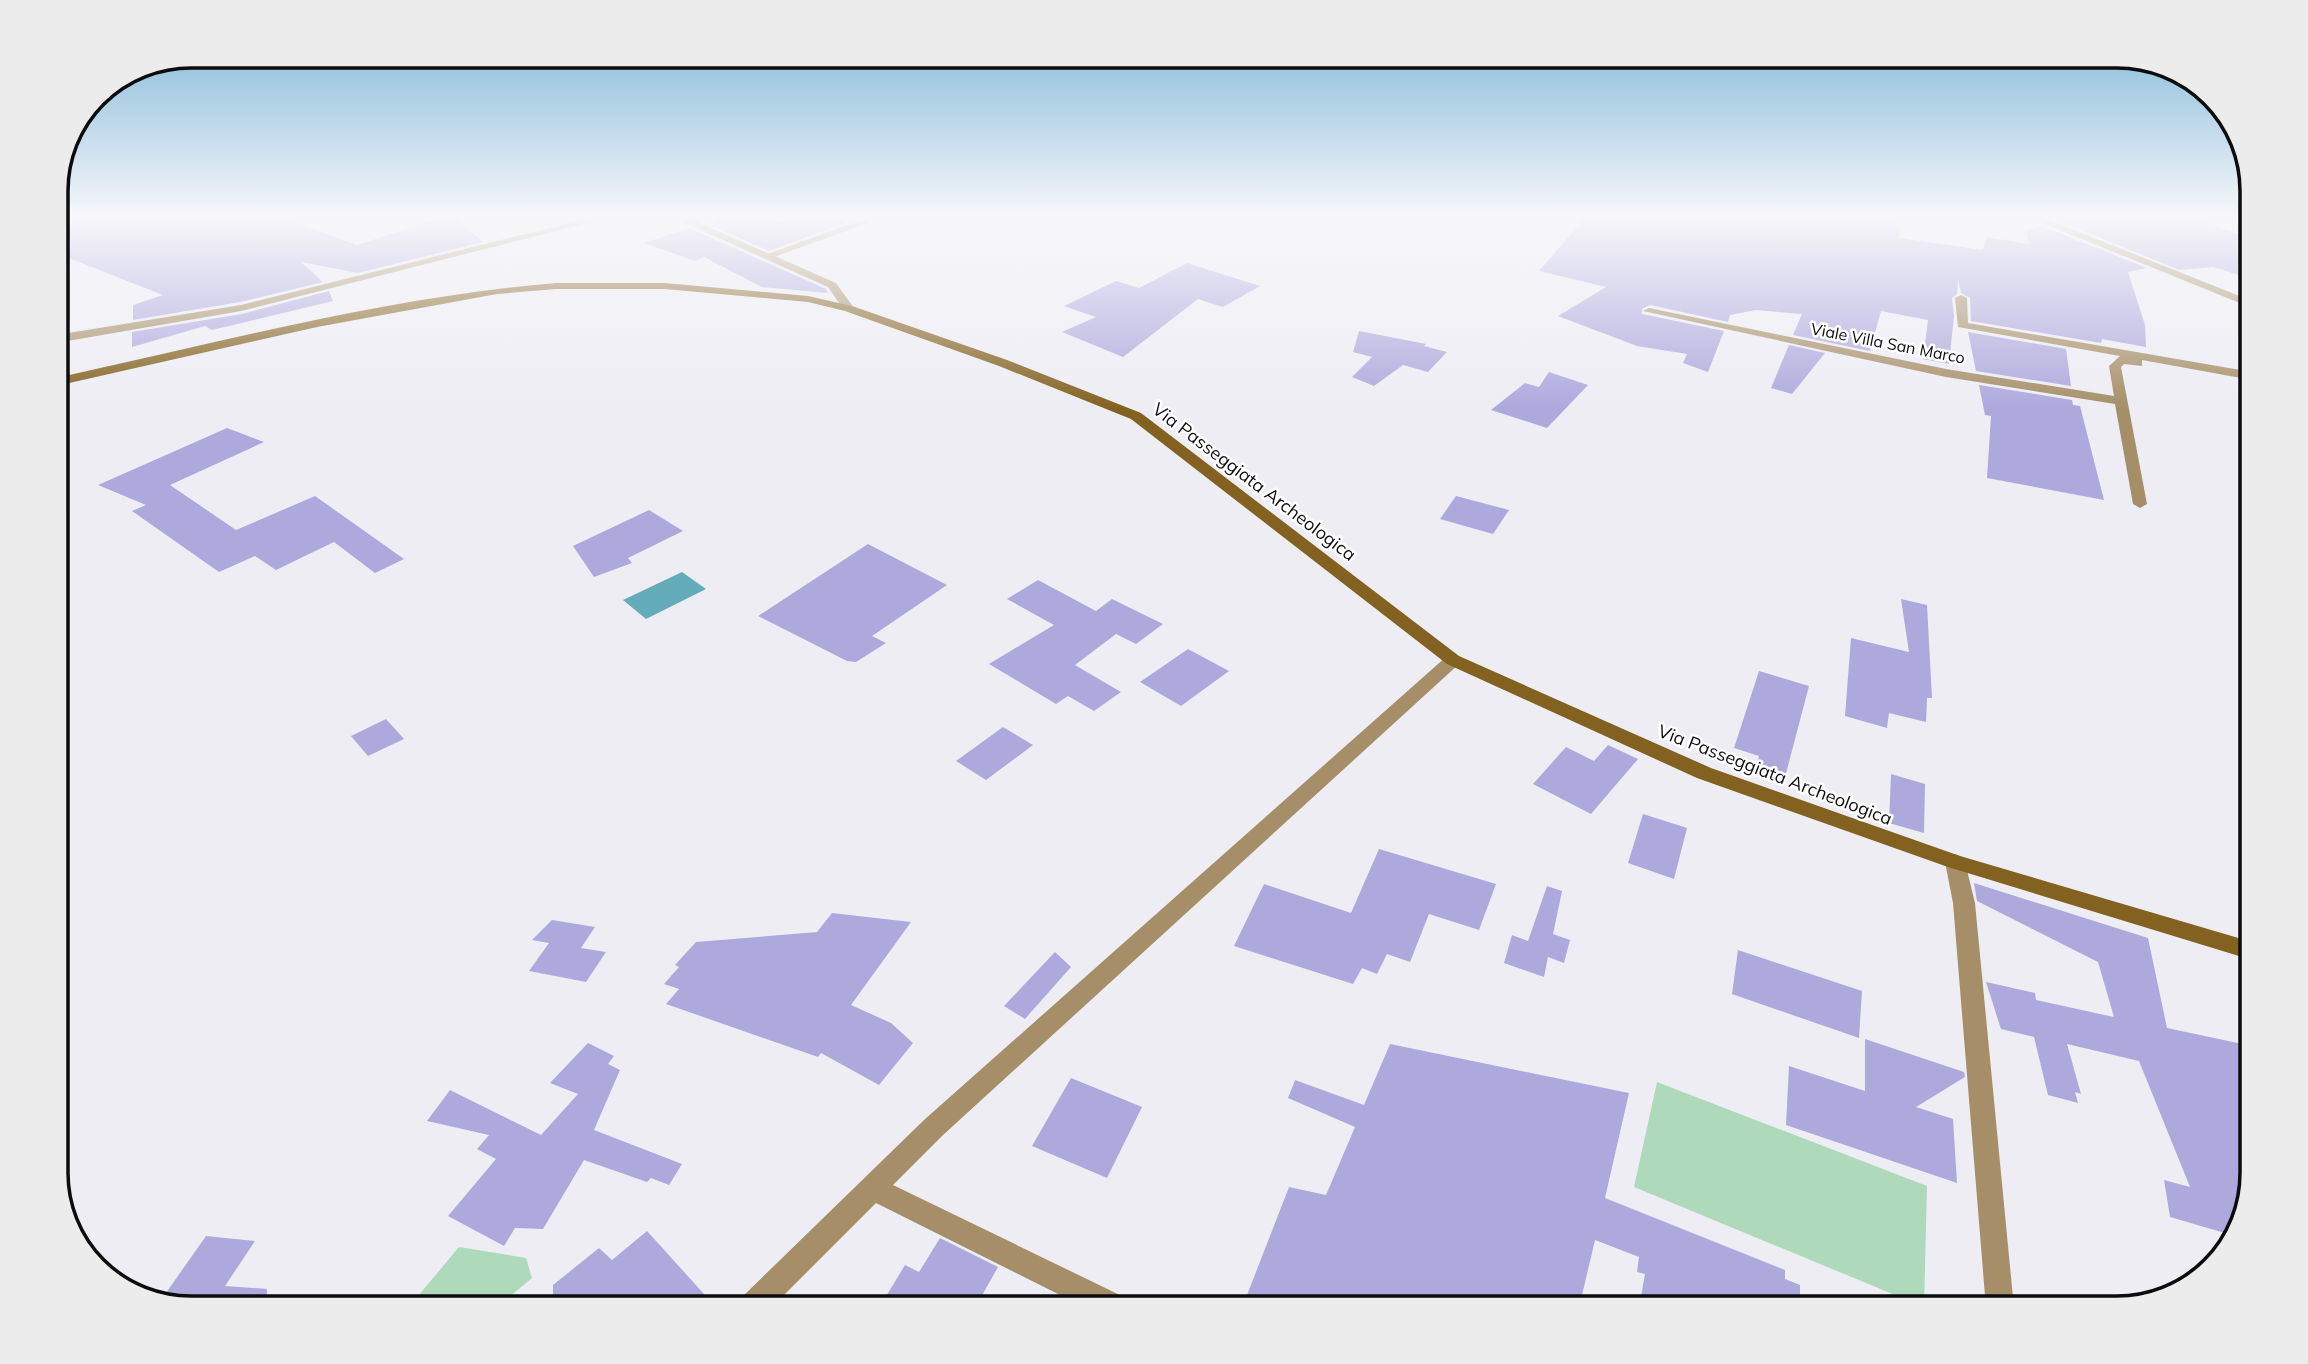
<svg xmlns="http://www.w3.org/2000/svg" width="2308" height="1364" viewBox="0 0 2308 1364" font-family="Mulish,sans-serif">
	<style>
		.green { fill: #aed9ba }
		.water { fill: #64acb9 }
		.building { fill: #aea9dd }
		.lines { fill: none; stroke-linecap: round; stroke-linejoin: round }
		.lane { fill: #a68f68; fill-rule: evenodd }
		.street { fill: #a68f68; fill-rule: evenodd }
		.secondary { fill: #836120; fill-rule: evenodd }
		.labels { text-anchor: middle; stroke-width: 5; stroke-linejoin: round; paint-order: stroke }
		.far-street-label { font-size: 16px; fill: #0c0c0e; stroke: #fff }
		.street-label { font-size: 18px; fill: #0c0c0e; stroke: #fff }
		.rim { fill: none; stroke: #0c0c0e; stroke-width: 3.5 }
	</style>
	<rect width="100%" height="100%" fill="#eeedf4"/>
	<!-- green -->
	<path class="green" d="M1657,1082L1927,1186L1924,1307L1634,1187Z
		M459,1247L526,1258L532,1278L496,1308H408Z"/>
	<!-- water -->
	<path class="water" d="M682,572L706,589L646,619L623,600Z"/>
	<!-- building -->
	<path class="building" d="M77,218H284L357,245L440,218H455L483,242L358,273L301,262L323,282L240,302L133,320V305L163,295L56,253V224Z
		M719,218H770L779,223L795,218H843L845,223L769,251L712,226Z
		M1585,218H1883L1900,226L1899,238L1983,250L1986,237L2029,244L2026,231L2042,226L2147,268L2128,272L2145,325L2146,347L2102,339L2101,343L1971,321L1970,298L1961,293L1958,280L1957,294L1952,298L1954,316L1949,364L1923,359L1928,320L1881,311L1870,351L1793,335L1802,314L1756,310L1730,315L1728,322L1650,305L1642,309V314L1724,331L1708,372L1683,363L1687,354L1637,346L1558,316L1606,287L1539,271Z
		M2061,218H2189L2252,238V279L2213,267L2180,270L2056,220Z
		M689,228L826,289L828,293L762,287L704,257L695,261L644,243Z
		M1187,263L1260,286L1223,307L1198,299L1123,357L1062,332L1096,317L1064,306L1116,281L1139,288Z
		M329,291L333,301L212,330L205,326L132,347V332L242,314Z
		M1359,331L1426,344L1424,346L1447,352L1428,372L1403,365L1374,386L1352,377L1372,357L1353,352Z
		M1968,332L2066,349L2071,386L1976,371Z
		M1789,345L1825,353L1792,394L1771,388Z
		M1549,372L1588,385L1547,428L1491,410L1525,383L1539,387Z
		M1979,385L2072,400L2073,405L2080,406L2104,500L1987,478L1991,416L1985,415Z
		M227,428L264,442L170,485L236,530L315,496L404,559L375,573L334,542L276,570L255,556L219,572L132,511L146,505L98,485Z
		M1456,496L1509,510L1493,534L1440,519Z
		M649,510L683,531L628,558L632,563L594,577L573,546Z
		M868,544L947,585L872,636L886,643L856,662L847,661L758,616Z
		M1038,580L1096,611L1112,599L1163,624L1136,644L1116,634L1075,665L1121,692L1094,711L1068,696L1056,704L989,664L1054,625L1007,599Z
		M1901,599L1927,605L1932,698H1927L1926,722L1889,713L1887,728L1845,716L1851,638L1909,652Z
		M1188,649L1229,671L1181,706L1140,682Z
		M1759,671L1809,686L1784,781L1754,772L1759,756L1734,748Z
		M386,719L404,739L368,756L351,736Z
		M1003,727L1033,745L986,780L956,761Z
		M1608,745L1638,759L1591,814L1533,784L1566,747L1594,761Z
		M1891,774L1925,784L1924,833L1889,823Z
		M1643,814L1687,828L1674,879L1628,863Z
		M1379,849L1496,884L1479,930L1429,914L1410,962L1387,954L1377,974L1362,968L1353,984L1234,946L1264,884L1351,913Z
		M1974,883L2148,938L2167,1028L2252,1046V1173L2235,1236L2170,1217L2164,1180L2190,1187L2139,1061L2067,1044L2081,1094L2075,1092L2078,1103L2048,1095L2034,1037L2001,1029L1986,982L2035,993L2036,1000L2114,1017L2098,962L1977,901Z
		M1547,886L1562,891L1553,934L1570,940L1564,963L1548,957L1544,977L1504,963L1512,935L1528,941Z
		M832,913L911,922L851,1005L891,1023L913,1043L879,1085L821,1053L818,1057L666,1004L679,989L664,984L679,967L675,965L696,942L817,932Z
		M552,920L595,927L581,948L606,952L586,982L529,971L549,943L532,940Z
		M1738,950L1862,991L1859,1038L1732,994Z
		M1055,952L1071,967L1025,1019L1004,1006Z
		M1865,1039L1964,1072L1965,1077L1916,1107L1953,1119L1957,1183L1786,1125L1789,1066L1865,1091Z
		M588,1043L614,1056L608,1064L620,1070L594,1130L682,1164L669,1185L651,1178L647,1182L584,1160L543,1229L515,1228L504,1246L448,1216L496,1159L477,1149L489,1135L427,1121L450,1090L541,1135L578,1094L550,1083Z
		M1390,1044L1629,1093L1605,1198L1785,1270V1279L1800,1285V1308H1639L1645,1274L1637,1272L1639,1257L1595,1240L1579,1308H1242L1289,1187L1326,1195L1355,1127L1288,1098L1295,1080L1364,1105Z
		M1071,1078L1142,1107L1107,1178L1032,1146Z
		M647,1231L704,1294L689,1308H563L553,1295V1285L599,1248L612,1260Z
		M206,1236L255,1241L225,1286L267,1289L266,1308H191L161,1300Z
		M940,1238L998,1267L975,1308H879L905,1265L919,1272Z"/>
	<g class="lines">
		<!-- lane -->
		<path class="lane" d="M867,218H882L771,258L762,256Z"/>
		<!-- street -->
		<path class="street" d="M589,218H607L241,311L56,343V335L241,305Z
			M674,218H688L836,283L854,308L844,310L828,287Z
			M2030,218H2044L2252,301V308Z
			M1961,295L1967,298L1968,323L2252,372V380L2142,360V366L2124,364L2121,367L2147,504L2140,508L2133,504L2115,404L1946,377L1643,311L1649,308L1946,369L2114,396L2109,366L2120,356L1958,327L1955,298Z
			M1453,655L1462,660L1459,664L942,1136L893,1185L1126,1298L1130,1308H1086L876,1203L771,1308H737L741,1298L924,1120L1447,656Z
			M1955,854L1962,857L1965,862L1975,903L2014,1308H1986L1953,903L1945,862L1948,857Z"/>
		<!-- secondary -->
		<path class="secondary" d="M556,283H665L808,296L852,306L1007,360L1141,413L1459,656L1711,768L1960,856L2252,942V960L1948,867L1697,778L1447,664L1131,419L999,366L845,311L808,302L665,289H556L497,294L317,327L56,386V378C221,342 388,297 556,283Z"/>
	</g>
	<!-- sky -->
	<linearGradient id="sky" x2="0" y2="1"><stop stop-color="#73b1d5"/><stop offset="0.53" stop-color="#f7f7fa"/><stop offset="1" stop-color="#f7f7fa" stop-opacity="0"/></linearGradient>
	<rect width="2308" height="409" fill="url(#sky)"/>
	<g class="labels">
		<!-- far-street labels -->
		<g class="far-street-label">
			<text transform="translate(1888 343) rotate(11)" y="6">Viale Villa San Marco</text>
		</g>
		<!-- street labels -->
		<g class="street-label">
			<text transform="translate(1254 482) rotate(37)" y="6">Via Passeggiata Archeologica</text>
			<text transform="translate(1775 775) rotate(21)" y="6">Via Passeggiata Archeologica</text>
		</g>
	</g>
	<!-- crop -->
	<path d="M0 0H2308V1364H0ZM191 68H2117A123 123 0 0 1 2240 191V1173A123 123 0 0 1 2117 1296H191A123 123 0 0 1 68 1173V191A123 123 0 0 1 191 68Z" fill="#ececec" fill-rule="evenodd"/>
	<path class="rim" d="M191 68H2117A123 123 0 0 1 2240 191V1173A123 123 0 0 1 2117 1296H191A123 123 0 0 1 68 1173V191A123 123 0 0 1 191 68Z"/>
</svg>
